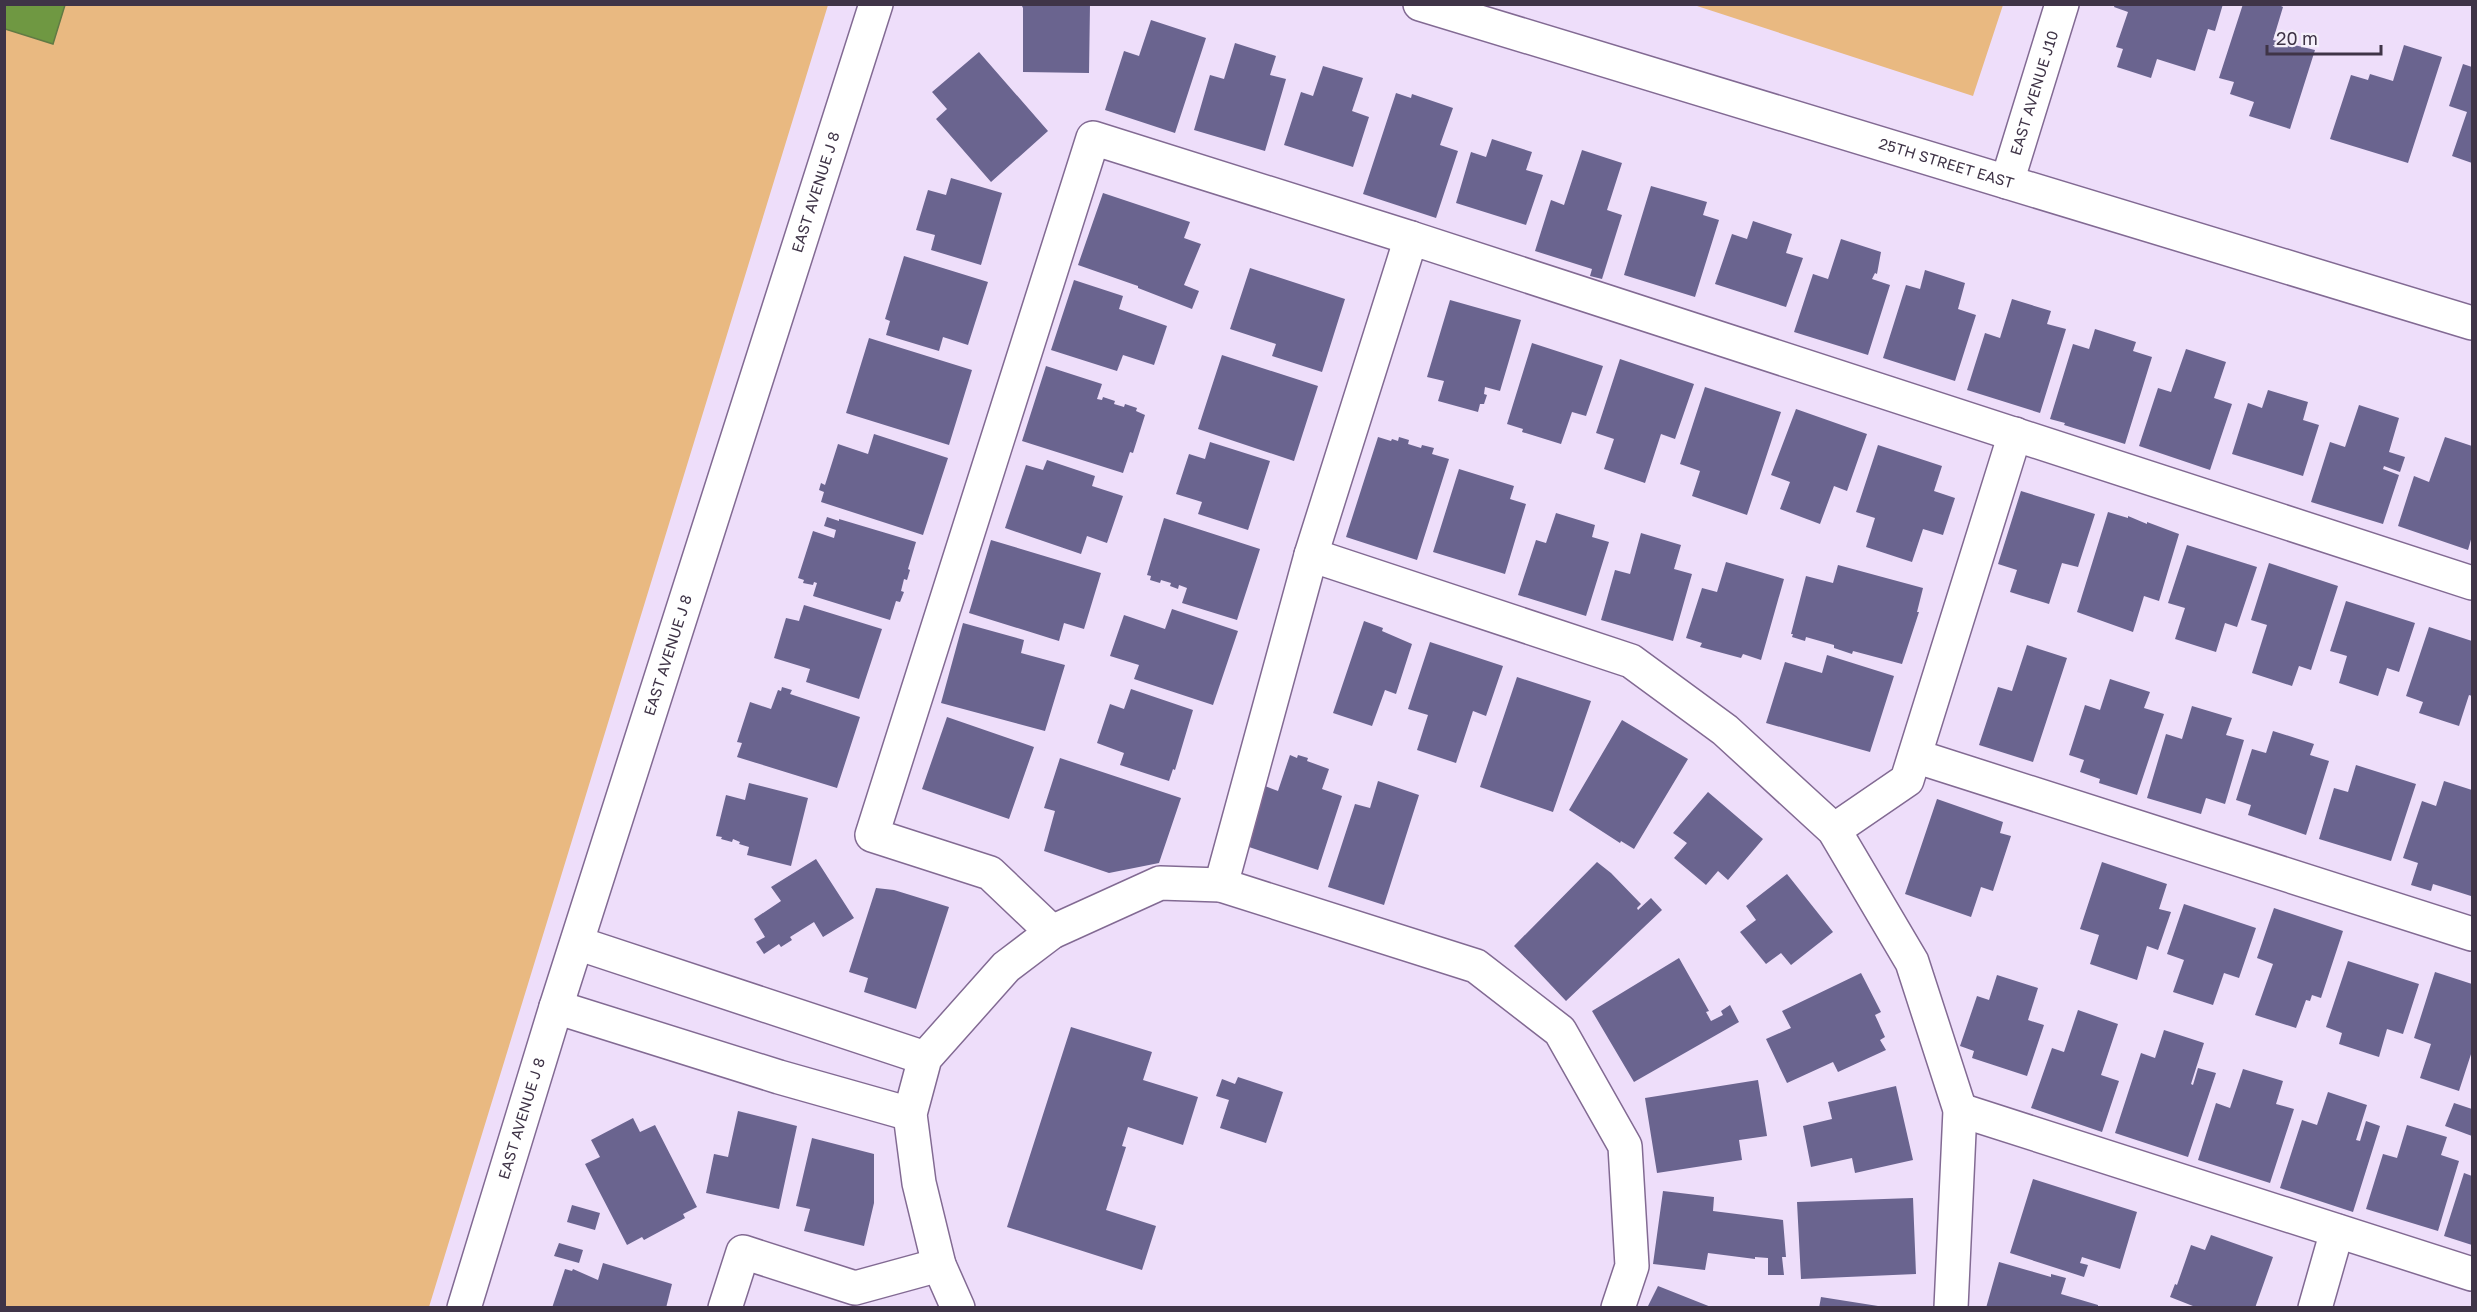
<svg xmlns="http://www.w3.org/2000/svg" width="2477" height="1312" viewBox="0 0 2477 1312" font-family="'Golos Text',sans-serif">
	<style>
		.green { fill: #e9b981 }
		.water { fill: #6f9842; stroke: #617a44; stroke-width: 1.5 }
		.building { fill: #6a648f }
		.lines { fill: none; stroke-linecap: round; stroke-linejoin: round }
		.minor-casing { stroke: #826a93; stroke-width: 36 }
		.minor { stroke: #fff; stroke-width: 33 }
		.labels { text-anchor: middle; stroke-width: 6; stroke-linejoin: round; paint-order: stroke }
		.street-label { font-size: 15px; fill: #3f3447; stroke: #f5f0fa }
	</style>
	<rect width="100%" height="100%" fill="#eedefa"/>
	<!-- green -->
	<path class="green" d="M5,5H828L429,1307L5,1308Z
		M1694,5L2003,4V5L1973,96Z"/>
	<!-- water -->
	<path class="water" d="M4,5H65L53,44L5,29Z"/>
	<!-- building -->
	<path class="building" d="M1021,4H1090L1089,73L1023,72V8Z
		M2115,4H2223L2215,31L2208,29L2195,71L2157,59L2151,78L2117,67L2123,49L2116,47L2128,12L2114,7Z
		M2243,4H2277L2283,7L2273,40L2315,50L2290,129L2249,116L2254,102L2230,94L2234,82L2219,78Z
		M1151,20L1206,38L1175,133L1105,110L1124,51L1139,56Z
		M1235,43L1276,56L1270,75L1286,79L1265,151L1194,130L1210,75L1224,79Z
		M2404,45L2442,57L2408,163L2330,139L2351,75L2368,80L2370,74L2393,81Z
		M979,52L1048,131L991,182L936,119L947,109L932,92Z
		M2463,64L2472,67V163L2452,156L2467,112L2449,106Z
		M1323,66L1363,78L1352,111L1369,117L1353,167L1284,145L1301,92L1313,96Z
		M1396,93L1411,98L1412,94L1453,108L1440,145L1458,151L1436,218L1363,194Z
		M1492,139L1532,152L1526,170L1543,175L1526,225L1456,203L1471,152L1486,157Z
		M1582,150L1622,163L1607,210L1622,215L1602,279L1590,276L1592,269L1535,251L1551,200L1564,205Z
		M951,178L1002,193L981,265L931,250L935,235L916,230L928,190L946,195Z
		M1651,186L1707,202L1703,215L1719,220L1695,297L1624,275Z
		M1103,193L1190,222L1184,238L1201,244L1184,285L1199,291L1192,309L1138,288V286L1078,265Z
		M1753,221L1792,234L1786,253L1803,258L1786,307L1715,284L1732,234L1747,239Z
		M1841,239L1881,252L1877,274L1875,273L1872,279L1890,285L1868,355L1794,332L1813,274L1828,279Z
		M904,256L988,282L968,345L943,337L939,351L886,335L890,321L885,319Z
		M1250,268L1345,299L1322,372L1272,356L1276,344L1230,329Z
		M1925,270L1965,283L1958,309L1976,315L1955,381L1883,358L1906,285L1920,289Z
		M1074,280L1123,296L1119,309L1167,326L1154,365L1123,355L1117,371L1051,350Z
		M2012,299L2051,311L2047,324L2066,329L2040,413L1967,390L1985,333L2000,338Z
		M1450,300L1521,320L1500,391L1485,387L1484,394L1487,395L1484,404H1480L1478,412L1438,401L1444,381L1427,377Z
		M2095,329L2136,342L2133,351L2152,357L2125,444L2064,425L2065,423L2050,419L2073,344L2089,349Z
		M869,338L972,370L949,445L846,413Z
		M1532,343L1603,366L1586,416L1572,412L1561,444L1522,432L1523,429L1507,424Z
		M2186,349L2226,362L2214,398L2232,404L2210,470L2139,446L2158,388L2171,392Z
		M1222,355L1318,386L1294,461L1198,429Z
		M1620,359L1694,384L1675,439L1661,434L1645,483L1604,469L1614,439L1596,433Z
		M1046,366L1102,384L1097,399L1102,400L1103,397L1115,401L1114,404L1124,407L1125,404L1137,408L1136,411L1145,415L1133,453L1130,452L1123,473L1022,441Z
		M1705,387L1781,412L1747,515L1692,496L1700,471L1680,464Z
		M2268,390L2308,402L2303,420L2319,425L2303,476L2232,454L2248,403L2262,408Z
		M2359,405L2399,418L2389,452L2405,457L2400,472L2384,466L2383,469L2399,475L2383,524L2311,502L2330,442L2345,447Z
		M1796,409L1867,434L1847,491L1834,486L1820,524L1780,509L1790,482L1771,475Z
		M874,434L948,458L923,535L821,502L824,492L819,490L821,483L825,485L838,444L868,454Z
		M1378,437L1391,441L1392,439L1398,441L1399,437L1409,440L1408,444L1421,448L1422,445L1434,448L1432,454L1449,459L1417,560L1346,537Z
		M2445,437L2472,446V536L2468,550L2398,526L2414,476L2429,482Z
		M1210,442L1270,461L1248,530L1198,514L1202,502L1176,494L1189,454L1205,459Z
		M1878,445L1942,466L1934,491L1955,498L1943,535L1923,529L1912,562L1866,547L1875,518L1856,512Z
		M1047,460L1095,476L1092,486L1123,496L1107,543L1087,536L1081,554L1005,528L1026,465L1043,470Z
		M1459,469L1514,486L1510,499L1526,504L1505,574L1433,552Z
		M2021,491L2095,514L2078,567L2062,563L2049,604L2010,592L2017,570L1998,564Z
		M2108,512L2128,518V516L2147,524V522L2179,534L2159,601L2144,596L2133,632L2077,612Z
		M1556,513L1595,525L1592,537L1609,542L1586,616L1518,595L1536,540L1546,543Z
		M827,517L839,521V519L916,542L908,569L910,570L907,580L904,579L901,591L904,592L900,602L896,601L890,620L813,596L817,583L814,582L813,585L803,583L804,580L798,578L813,531L834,538L836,530L824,526Z
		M1164,518L1260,549L1237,620L1182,603L1187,588L1179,585L1178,589L1170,586L1171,583L1161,580L1160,583L1150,580L1151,576L1147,575Z
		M1641,533L1681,545L1674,569L1692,574L1673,641L1601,620L1615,570L1630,574Z
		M991,540L1101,573L1084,629L1064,623L1059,641L969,613Z
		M2187,545L2257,567L2237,627L2225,623L2216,652L2175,639L2185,608L2168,603Z
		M1726,562L1784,579L1761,660L1743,654L1741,658L1700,647L1702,643L1686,638L1702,588L1717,592Z
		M2269,563L2338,586L2311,670L2299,666L2292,686L2252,673L2267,625L2251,620Z
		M1838,565L1923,588L1917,612H1919L1902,664L1853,651L1852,654L1834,648V645L1806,637L1805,641L1792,637L1793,634H1791L1806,576L1833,583Z
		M2346,601L2415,623L2399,672L2387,668L2378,696L2339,683L2347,656L2330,651Z
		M804,605L882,629L859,699L806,682L810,669L774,658L786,618L799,621Z
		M1172,609L1238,631L1213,705L1134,679L1139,665L1110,656L1124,615L1165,629Z
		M1364,621L1383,628L1382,631L1412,644L1396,694L1385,690L1372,726L1333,713Z
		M963,623L1024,640L1021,653L1065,665L1045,731L941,703Z
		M2429,627L2472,641V696L2469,695L2459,726L2419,713L2423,702L2406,696Z
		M1430,642L1503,666L1486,716L1473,711L1456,763L1417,750L1428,715L1408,709Z
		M2027,645L2067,658L2033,762L1979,745L1998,687L2012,691Z
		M1827,655L1894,676L1870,752L1766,723L1785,662L1822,673Z
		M1517,677L1591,701L1553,812L1480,787Z
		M2110,679L2150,692L2144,708L2164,714L2137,795L2099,783L2100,779L2080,772L2084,760L2069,755L2085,705L2100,710Z
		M782,687L792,690L790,694L860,717L837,788L737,757L742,743L737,742L750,702L771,709L778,690L781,691Z
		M1131,689L1193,710L1175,770L1173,769L1169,781L1120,765L1124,753L1097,743L1110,704L1124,709Z
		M2192,706L2232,718L2226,735L2244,740L2225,804L2206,798L2201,814L2147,798L2166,734L2182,739Z
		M947,717L1034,747L1009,819L922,789Z
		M1622,720L1688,759L1634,849L1621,841L1620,843L1569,810Z
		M2273,731L2314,744L2310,755L2329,761L2306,835L2248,815L2251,805L2236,800L2252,749L2266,753Z
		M1290,755L1297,758L1298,755L1308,758L1307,761L1329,769L1322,789L1342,796L1318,870L1246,846L1265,786L1278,791Z
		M1060,758L1181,798L1159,863L1109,873L1044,851L1055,811L1044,808Z
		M2356,765L2416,784L2391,861L2319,839L2334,788L2348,792Z
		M1378,781L1419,795L1384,905L1328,887L1355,804L1370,808Z
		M2444,781L2472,790L2471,896L2433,884L2431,891L2411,885L2418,863L2403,858L2422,801L2436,806Z
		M749,783L808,798L791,866L747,855L749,847L739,844L740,842L733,839L732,842L721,839L722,837L716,836L726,795L745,800Z
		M1708,792L1763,839L1728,880L1718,871L1706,885L1674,858L1687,843L1673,833Z
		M1937,799L2003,822L2000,833L2011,836L1993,891L1981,887L1971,917L1905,894Z
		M816,859L854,918L823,937L814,922L790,937L792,940L781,947L779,944L764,954L756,942L765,937L754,919L781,901L771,887Z
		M1597,862L1611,873L1641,904L1637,908L1638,910L1651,898L1662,910L1566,1001L1514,946Z
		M2102,862L2167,884L2159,909L2171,912L2158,950L2147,946L2137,980L2090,964L2099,935L2080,929Z
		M1787,874L1833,932L1791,965L1781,953L1766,964L1740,932L1756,920L1746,906Z
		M876,888L894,890L949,907L916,1009L864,992L868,978L849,972Z
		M2184,904L2256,928L2239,978L2224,973L2213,1005L2173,992L2184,960L2167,954Z
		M2274,908L2343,931L2321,998L2312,995L2310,1001L2306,1000L2296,1028L2255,1015L2273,964L2257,958Z
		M1679,958L1709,1011L1706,1012L1711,1021L1723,1015L1721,1011L1730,1005L1739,1022L1634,1082L1592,1011Z
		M2348,961L2419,984L2403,1034L2387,1029L2379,1057L2339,1044L2342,1033L2326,1027Z
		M2435,972L2472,984V1051L2459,1091L2420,1078L2431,1044L2414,1038Z
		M1861,973L1881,1012L1875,1015L1885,1037L1880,1040L1886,1050L1838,1072L1833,1062L1787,1083L1766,1039L1791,1028L1782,1011Z
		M1997,975L2038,988L2028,1020L2044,1025L2027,1076L1972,1058L1974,1051L1960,1046L1977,996L1989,1000Z
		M2078,1010L2118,1024L2101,1075L2119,1081L2102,1132L2031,1108L2052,1048L2064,1052Z
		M1071,1027L1152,1052L1143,1080L1198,1097L1183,1145L1128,1127L1122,1146L1126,1147L1106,1210L1156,1226L1142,1270L1007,1227Z
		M2164,1030L2204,1043L2191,1084L2193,1085L2198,1068L2216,1073L2188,1157L2115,1133L2141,1053L2155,1058Z
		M2243,1069L2283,1081L2276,1104L2294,1109L2270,1183L2198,1160L2216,1103L2230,1108Z
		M1238,1077L1283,1092L1266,1143L1220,1128L1229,1100L1216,1096L1222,1079L1235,1084Z
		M1758,1080L1767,1136L1739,1140L1742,1160L1657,1173L1645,1098Z
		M1896,1086L1913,1160L1855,1173L1852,1158L1811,1167L1803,1126L1832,1119L1828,1102Z
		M2328,1092L2367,1105L2356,1140L2360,1141L2366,1121L2380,1126L2353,1212L2280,1188L2302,1120L2317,1125Z
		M2454,1103L2472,1109V1136L2445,1126Z
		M738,1111L797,1126L779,1209L706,1193L714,1154L728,1157Z
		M633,1118L640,1132L655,1125L697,1207L683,1214L685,1218L644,1240L642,1237L627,1245L585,1164L600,1157L591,1140Z
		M2407,1125L2447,1137L2441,1155L2459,1161L2438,1231L2366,1209L2383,1154L2397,1158Z
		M812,1138L874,1154V1203L864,1246L804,1231L810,1209L796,1206Z
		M2464,1173L2472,1176V1245L2444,1236Z
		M2033,1179L2137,1212L2120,1269L2082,1257L2080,1263L2088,1265L2084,1277L2010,1253Z
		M1663,1191L1714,1197L1713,1211L1783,1220L1786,1257H1782L1784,1275H1768V1258L1755,1257V1259L1708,1253L1705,1270L1653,1264Z
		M1913,1198L1916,1274L1801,1279L1797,1202Z
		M572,1205L600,1213L595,1230L567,1222Z
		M2211,1235L2273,1257L2255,1308H2198L2170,1297L2175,1284L2177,1285L2191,1245L2205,1250Z
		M559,1243L583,1250L579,1263L554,1256Z
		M1999,1262L2051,1277V1274L2066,1278L2061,1294L2098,1305V1308H1986Z
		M603,1263L672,1284L666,1308H552L565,1269L572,1271L573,1269L598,1280Z
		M1658,1286L1711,1307V1308H1647Z
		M1821,1297L1878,1306V1308H1819Z"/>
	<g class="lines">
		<defs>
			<g id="minor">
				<path id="s1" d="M1420,4L2472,323"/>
				<path id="s2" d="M2007,182L2062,4"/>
				<path d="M1311,555L1411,238L2472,583"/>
				<path d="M1915,756L2472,934"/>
				<path d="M1834,830L1907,780L2015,434"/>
				<path d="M1221,885L1311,555L1631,661L1725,730L1834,830L1912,962L1960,1110L1951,1308"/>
				<path d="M1052,932L990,873L872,835L1093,138L1411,238"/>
				<path d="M577,943L925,1058"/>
				<path d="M556,1007L779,1077L910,1114"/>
				<path d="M1960,1110L2472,1274"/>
				<path id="s3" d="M464,1308L556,1007L876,4"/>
				<path d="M725,1308L743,1252L855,1288L939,1265"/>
				<path d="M958,1308L939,1265L919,1183L910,1114L925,1058L1006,967L1052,932L1160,883L1221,885L1476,966L1560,1031L1625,1146L1632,1266L1618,1308"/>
				<path d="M2315,1308L2337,1231"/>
			</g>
		</defs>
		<!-- minor casing -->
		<use href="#minor" class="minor-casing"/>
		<!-- minor -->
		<use href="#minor" class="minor"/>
	</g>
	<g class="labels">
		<!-- street labels -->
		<g class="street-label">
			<text dy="5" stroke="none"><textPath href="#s2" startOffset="93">EAST AVENUE J10</textPath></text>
			<text dy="5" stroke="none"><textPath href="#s1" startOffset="550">25TH STREET EAST</textPath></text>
			<text dy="5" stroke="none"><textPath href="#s3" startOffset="1170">EAST AVENUE J 8</textPath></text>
			<text dy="5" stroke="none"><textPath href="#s3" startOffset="684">EAST AVENUE J 8</textPath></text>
			<text dy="5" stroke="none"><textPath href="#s3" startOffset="198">EAST AVENUE J 8</textPath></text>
		</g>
	</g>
	<!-- border -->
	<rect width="2477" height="1312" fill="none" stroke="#3f3447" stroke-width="12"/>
	<!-- scale -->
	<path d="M2267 45v9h114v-9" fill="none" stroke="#3f3447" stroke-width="3"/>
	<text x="2276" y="45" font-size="18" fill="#3f3447" stroke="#f5f0fa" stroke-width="4.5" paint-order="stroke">20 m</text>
</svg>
